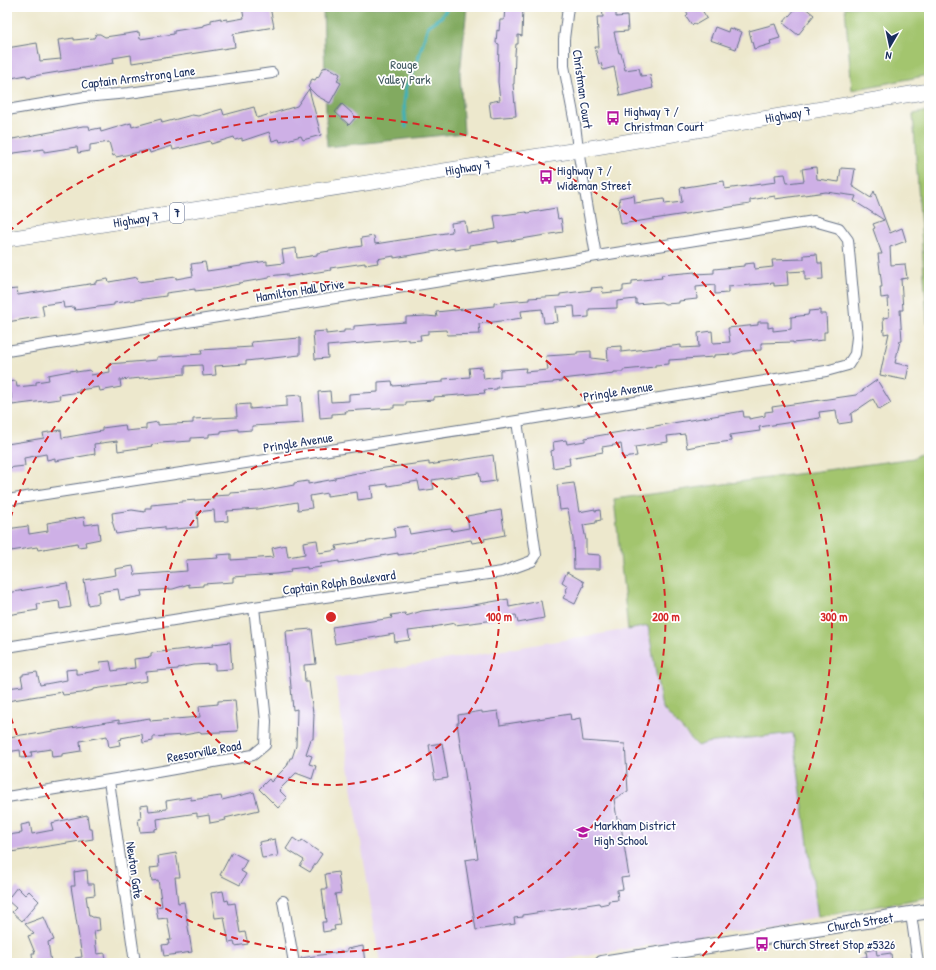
<svg xmlns="http://www.w3.org/2000/svg" width="936" height="970" viewBox="0 0 936 970" font-family="'Patrick Hand',sans-serif">
	<style>
		.built { fill: #e5d3f1 }
		.green { fill: #a3c56e; stroke: #5f7a66 }
		.forest { fill: #82aa61; stroke: #4e6c60 }
		.lines { fill: none; stroke-linecap: round; stroke-linejoin: round }
		.stream { stroke: #40b1b7; stroke-width: 3.5 }
		.building { fill: #ceb0e6 }
		.street-casing { stroke: #647085; stroke-width: 12 }
		.secondary-casing { stroke: #647085; stroke-width: 16 }
		.primary-casing { stroke: #647085; stroke-width: 16 }
		.street { stroke: #fff; stroke-width: 10 }
		.secondary { stroke: #fff; stroke-width: 14 }
		.primary { stroke: #fff; stroke-width: 15 }
		.ring { fill: none; stroke: #d62828; stroke-width: 2; stroke-dasharray: 7 5 }
		.labels { text-anchor: middle; stroke-width: 3.5; stroke-linejoin: round; paint-order: stroke }
		.shield { fill: #fff; stroke: #5f6d8e; stroke-width: 1 }
		.shield-label { font-size: 12px; font-weight: bold; fill: #1b2f5e }
		.park-label { font-size: 13px; fill: #445c63; stroke: #fff }
		.street-label { font-size: 13px; fill: #1b2f5e; stroke: #fff }
		.poi-label { font-size: 13px; fill: #1b2f5e; stroke: #fff; text-anchor: start }
		.centre { fill: #d62828; stroke: #fff; stroke-width: 2 }
		.ring-label { font-size: 12px; text-anchor: middle; font-weight: bold; fill: #d62828; stroke: #fff; stroke-width: 3.5; stroke-linejoin: round; paint-order: stroke }
	</style>
	<rect width="100%" height="100%" fill="#fff"/>
	<filter id="ink" filterUnits="userSpaceOnUse"><feTurbulence type="fractalNoise" baseFrequency=".025" numOctaves="2"/><feDisplacementMap in="SourceGraphic" scale="8" xChannelSelector="R" yChannelSelector="G"/><feConvolveMatrix kernelMatrix="1 2 1 2 8 2 1 2 1" color-interpolation-filters="sRGB"/></filter>
	<filter id="wash" filterUnits="userSpaceOnUse"><feTurbulence type="fractalNoise" baseFrequency=".012" numOctaves="4" result="noise"/><feDisplacementMap in="SourceGraphic" scale="16" xChannelSelector="R" yChannelSelector="G"/><feGaussianBlur stdDeviation="0.9" result="paint"/><feColorMatrix in="noise" values="0 0 0 0 0 0 0 0 0 0 0 0 0 0 0 0 0 1.4 0 .05"/><feComposite in="paint" operator="in"/></filter>
	<g filter="url(#wash)">
		<rect width="100%" height="100%" fill="#ede8cd"/>
		<!-- built -->
		<path class="built" d="M648,626L661,703L664,710L669,716L697,746L706,743L793,732L818,917L543,963H380L335,678Z"/>
		<!-- green -->
		<path class="green" d="M845,7H929V75L852,90Z
			M929,111V347L913,114Z
			M929,448V897L818,917L793,733L706,743L698,746L664,710L661,703L648,626L628,630L614,499L914,458Z"/>
		<!-- forest -->
		<path class="forest" d="M323,7H467L460,74L464,133L327,147Z"/>
		<g class="lines">
			<!-- stream -->
			<path class="stream" d="M406,127L404,105L406,88L417,62L428,26L441,17L448,7"/>
		</g>
		<g id="blocks">
			<!-- building -->
			<path class="building" d="M242,7H270L274,27L233,34L235,47L132,63L131,55L113,58L114,63L27,77L26,75L7,79V48L37,43L40,61L61,59L58,40L74,38V40L94,38L96,34H100L105,37L139,32L140,39L174,34V31L204,26V25L211,23V20L221,18V20L227,19V21L244,18Z
				M505,7H523L522,36L518,35V44H516L515,54L514,84H513L516,116L491,118L489,102L500,100L498,82L499,44L496,43L497,30L499,31L500,20H504Z
				M602,7H616V17L627,16L628,31L614,32L619,53H621L625,70L639,68L641,76L650,75L653,88L620,96L614,67L603,70L601,63L599,64L595,47H599L597,17H603Z
				M684,7H700L707,18L695,25L694,23L692,25L686,16L688,14Z
				M797,7H804L814,15L798,35L783,23Z
				M775,24L780,38L770,41L771,44L754,49L749,31Z
				M715,27L728,32L729,28L742,32L736,49L710,40Z
				M328,67L340,74L337,81L341,83L330,103L317,96L308,87L312,79L315,80L317,77L318,78L323,68Z
				M309,89L321,135L303,140L301,136L280,142L279,139L272,141L269,132L242,141V138L235,140L234,137L211,144L210,141L173,150L172,146L150,153L149,150L116,157L115,155L113,156L109,142L90,145V151L78,153L77,147H76L44,152V149L7,154V140L83,126H89L90,130L100,128L101,132L131,123L132,127L161,119L162,123L192,115L198,116L222,109L224,115L254,107L257,118L297,106Z
				M342,104L356,117L349,125L335,112Z
				M816,167L817,179L839,182L841,168L855,169L852,186L871,198L874,191L890,233L902,228L906,241L890,247L891,265L905,264L907,278L901,279L903,310H900L902,341H900L895,363L909,366L906,380L880,375L889,333L884,334L883,318L889,317L888,297L881,298L880,287H882L878,254H882L873,229L875,228L873,224L884,220L854,201L856,196L826,192L775,199V196L750,200V204L621,224L618,206H620L619,198L634,195L635,203L664,199L665,204L682,202L680,188L724,181L725,189L776,182L775,175L785,174L787,183L804,181L802,169Z
				M556,208L558,219L561,218L563,232L498,243V241L469,245V248L455,250V248L394,258V256L377,259L378,263L365,265V263L330,268L331,270L299,275L287,277V274L269,276V278L239,283V284L213,289L195,291V289L166,293V296L114,303V305L75,310L74,307L64,308L63,302L42,305L44,316L7,322V290L17,289L18,295L96,283V281L108,279L109,282L137,277L138,282L176,277V279L193,276L191,264L205,262L207,271L241,266V265L267,261V265L284,263L282,250L296,248L297,258L317,255V253L362,246L361,238L374,236L375,244L452,232L451,223L465,221L467,233L479,232L496,229L494,216L526,212L527,213Z
				M817,254L818,263H822L823,279L805,280V271L787,272L788,285L774,286V283L728,287V293L715,294V285L696,287L697,299L679,301V303L665,304L661,302L636,304V299L617,301V308L589,309V317L575,318L574,306L556,307L558,322L544,323L542,309L521,311L522,318L479,324L480,334L447,335L446,330L428,331V334L420,335L421,340L408,341V339L327,346L328,358L315,359L313,332L326,331V334L344,332V330H354V326L406,322V317L427,316L437,317L436,312L494,306V303L529,300V298L560,296V294L592,290L591,288L602,287L603,293L623,291V286L632,285V281L662,278L661,275L695,272V274L714,273V269L744,266V264L754,263L755,269L773,267L772,260L804,259V255Z
				M820,310V314H826L827,332H824V340L793,343V342L761,343V350L744,351L735,354L714,355V357L669,360V364L655,365V367L623,370V372H614V373L562,379V381L553,382V383L497,387V389L484,390L485,393L434,397V400L406,402V405H394V408L345,411L346,413L332,414V417L320,418L318,392L330,391L331,402L349,401V394L378,392V382L392,381L393,386L443,382V379L470,377L469,368L482,367L484,379L500,377V370L526,368L525,372L548,370L546,356L577,354V352L591,351V358L608,360L607,347L621,346V352L681,345V348L699,347L698,333L712,331L713,343L730,342L728,328L758,325V322H768V328L773,327V331L791,329V317L808,315L809,311Z
				M300,338V355L246,361V364L215,366L216,375L203,376L202,365L185,366V374L120,380L121,387L100,391L99,387L79,390V392L59,395L60,399L12,405L11,393H7V382L16,381L17,387L36,385V382L49,380L48,375L64,372L76,370V372L90,370L91,375L110,372L109,364L157,360V357L202,354L201,350L252,347L251,342Z
				M877,380L891,403L879,410L873,399L851,414L852,422L838,424L836,410L819,412L820,418L759,427L760,431L730,435L731,441L702,445L687,448L685,434L667,436L668,442L635,447L637,456L623,458L621,444L602,447L603,452L569,458L570,465L553,468L551,451L554,450L553,442L566,440L567,444L585,441V438L743,411L744,417H749V419L765,416V412L773,411L772,407L856,395Z
				M301,395L303,423L252,426V430L238,431V429L221,431V433L209,434V437L191,438V441L160,443L151,445L152,446L118,451L117,441L94,444L95,454L55,461V458L47,460L46,454L24,458L25,466L7,468V444L44,438L43,433L61,430L62,438L102,431V428L125,425L126,431L146,429V424L158,422V425L173,424L193,423V419L237,417L236,405L250,404V409L287,406V396Z
				M493,455L496,481L481,483L479,473L432,480L434,489L420,491L418,481L388,486L387,484L371,486L373,498L358,500L357,492L327,496V493L310,496L312,508L298,510L297,502L258,509L227,511L228,521L215,522L214,510L197,512L198,527L164,530V527L136,530V531L116,534L112,521H113L112,513L132,510L145,512V508H151V505L182,502V501L214,499L213,496L230,495V493L261,491L294,485V483L308,481V484L335,479V477L385,468L429,462V465Z
				M574,483L579,512L595,509V511L600,510L601,520L596,521V523L583,525L586,540V554L600,555V569H574L573,539L568,509L560,510L557,485Z
				M501,510L505,535L484,539L485,541L472,543L471,540L454,543V544L425,549L412,553L398,555V553L339,563V561L320,564L321,567L307,569V567L290,569L291,572L276,574L233,577V582L203,584V586L189,587V584L173,589L141,591L142,596L120,600L118,589L98,592L99,603L88,605L84,580L116,575L115,569L133,566L135,575L187,571L186,560L218,558L217,555L231,554V560L274,557L272,548L286,545L288,557L305,554L303,542L317,540L319,553L337,550L336,546L395,537L394,528L408,526L410,534L441,529L451,528L452,531L469,528L467,516Z
				M84,517L85,525L98,523L100,539L85,542L86,546L78,547L77,543L38,550L37,547L11,551L7,529L28,526L29,534L48,531L47,523Z
				M567,572L584,582L583,585H584L575,604L563,598L567,591L566,590L568,586L562,582Z
				M67,583L71,607L60,609L59,601L37,604L38,610L7,615V593Z
				M508,599L509,607L541,601L544,618L518,623L516,615L494,618L495,620L455,625V623L433,627V628L408,631L410,640L395,642L394,634L335,644L332,627L392,618L391,615L405,613L406,616L422,611L462,607Z
				M312,629L316,664L304,665L305,682H309L313,713H314L313,739H311L306,754L312,756L309,764L316,766L312,779L296,773L279,790L287,798L278,808L259,789L269,779L271,782L287,766L290,758H292L296,746L297,709L293,710L286,631Z
				M230,642L232,669L215,670V664L193,665L178,668V669L146,672L147,681L94,689V690L82,693L63,695L62,692L7,701V688L23,686L21,676H23V674L37,672L40,685L67,680L66,670L76,669V674H79L101,670L100,662L110,661L112,671L126,669L135,668L134,659L151,657V653L213,646V644Z
				M235,700L238,731L201,733V732L184,735L153,737V741L143,743L142,734L121,738L122,739L119,740L120,745L109,747L107,736L80,741L81,751L62,754V756L52,757L51,749L31,752L32,757L21,758L20,750L7,752V738H9V737L28,734L29,735L119,720V723L150,718V721L200,717L199,706L218,704V701Z
				M482,711V713L498,711L500,725L570,714L571,720L580,718L583,741L625,744L628,791L614,799L617,819H620L629,877L621,878L623,889L617,890L618,900L608,901L609,903L600,905L599,903L523,915V917L514,918L515,924L476,930L465,860L478,858L457,723H459L458,715Z
				M442,743L448,778L435,780L429,745Z
				M254,792L259,810L225,818L226,820L210,823L209,815L197,817V813L157,819L158,828L155,829V831L140,832L138,819H141L140,806L148,805L149,811L167,809L166,801L191,797V800L221,796L222,800Z
				M87,815L89,828H92L93,839L11,852L8,835L22,833L21,825L30,823L32,834L53,830L51,823Z
				M293,838L300,843L302,840L322,854L310,872L300,866L304,860L286,849Z
				M275,839L278,856L262,858L259,842Z
				M232,852L247,860L241,871L246,874L240,885L220,875Z
				M176,853L180,877H175L178,903L184,902L192,952L164,956L162,945L169,944L168,940H171L167,918L158,919L156,907L162,906L158,880L152,881L150,868L159,867L158,856Z
				M87,870L88,884H94L95,895L86,896L89,916H91L92,917L99,918L100,930L94,931L97,954L105,953L106,963H76L75,958L82,957L71,886H75L74,872Z
				M338,872L341,893L335,894L340,925L334,926L335,930L323,932L322,922H326L322,889H327L325,874Z
				M17,887L25,895L29,891L39,901L22,921L12,912L16,908L7,900Z
				M223,891L225,901L228,900L229,904L235,903L240,933L245,932L248,944L235,946L234,942L229,943L224,917L215,918L211,893Z
				M44,917L54,940L48,942L51,963H33L32,953H35L28,936L34,934L25,924Z
				M363,946L365,963H301V958L347,951V949Z
				M876,949L877,955L891,953L892,963H861L860,958L867,957L866,951Z"/>
		</g>
	</g>
	<g filter="url(#ink)">
		<use href="#blocks" fill-opacity="0" stroke="#647085" stroke-width="1"/>
		<g class="lines">
			<defs>
				<path id="street" d="M568,7L564,39V66L575,124L578,150L596,256
					M7,110L84,97L129,93L272,73
					M7,351L814,221L839,228L848,240L857,337L855,354L848,365L826,371L517,421L7,500
					M7,647L254,607L502,572L532,561L536,555L517,421
					M109,781L135,963
					M7,797L146,774L253,755L265,745L266,721L254,607
					M283,901L294,963
					M911,914L918,963
					M666,952L668,963"/>
				<path id="secondary" d="M602,963L929,911"/>
				<path id="primary" d="M7,239L578,150L929,91"/>
			</defs>
			<!-- street casing -->
			<use href="#street" class="street-casing"/>
			<!-- secondary casing -->
			<use href="#secondary" class="secondary-casing"/>
			<!-- primary casing -->
			<use href="#primary" class="primary-casing"/>
			<!-- street -->
			<use href="#street" class="street"/>
			<!-- secondary -->
			<use href="#secondary" class="secondary"/>
			<!-- primary -->
			<use href="#primary" class="primary"/>
		</g>
	</g>
	<!-- distance rings -->
	<g class="ring">
		<circle cx="331" cy="617" r="168"/>
		<path d="M7 530A335 335 0 1 1 7 704"/>
		<path d="M8 232A503 503 0 0 1 699 960"/>
	</g>
	<!-- icons -->
	<defs>
		<symbol id="bus-bare" viewBox="-9 -9 18 18"><path d="M-5-6H5V4H4V6H2V4H-2V6H-4V4H-5ZM-3.5-4V0h7V-4ZM-3.5 1.2v1.5H-2V1.2ZM2 1.2v1.5H3.5V1.2Z" fill="#b5179e" stroke="#fff" stroke-width="2.5" paint-order="stroke"/></symbol>
		<symbol id="school-bare" viewBox="-9 -9 18 18"><path d="M0-5L7-2L0 1L-7-2ZM-4 1L0 2.5L4 1V4Q0 6-4 4Z" fill="#b5179e" stroke="#fff" stroke-width="2.5" paint-order="stroke"/></symbol>
	</defs>
	<g fill-rule="evenodd">
		<use href="#bus-bare" x="603" y="108" width="20" height="20"/>
		<use href="#bus-bare" x="536" y="167" width="20" height="20"/>
		<use href="#school-bare" x="573" y="822" width="20" height="20"/>
		<use href="#bus-bare" x="752" y="934" width="20" height="20"/>
	</g>
	<g class="labels">
		<!-- shield labels -->
		<rect class="shield" x="170" y="203" width="14" height="20" rx="3"/>
		<g class="shield-label">
			<text x="177" y="217">7</text>
		</g>
		<!-- park labels -->
		<g class="park-label">
			<text x="404" y="69">Rouge<tspan x="404" dy="15">Valley Park</tspan></text>
		</g>
		<!-- street labels -->
		<g class="street-label">
			<text transform="translate(138 77) rotate(-7)" y="5">Captain Armstrong Lane</text>
			<text transform="translate(583 89) rotate(82)" y="5">Christman Court</text>
			<text transform="translate(788 114) rotate(-10)" y="5">Highway 7</text>
			<text transform="translate(468 167) rotate(-9)" y="5">Highway 7</text>
			<text transform="translate(136 219) rotate(-9)" y="5">Highway 7</text>
			<text transform="translate(300 290) rotate(-9)" y="5">Hamilton Hall Drive</text>
			<text transform="translate(618 391) rotate(-9)" y="5">Pringle Avenue</text>
			<text transform="translate(298 442) rotate(-9)" y="5">Pringle Avenue</text>
			<text transform="translate(339 582) rotate(-8)" y="5">Captain Rolph Boulevard</text>
			<text transform="translate(204 751) rotate(-10)" y="5">Reesorville Road</text>
			<text transform="translate(135 870) rotate(82)" y="5">Newton Gate</text>
			<text transform="translate(860 922) rotate(-9)" y="5">Church Street</text>
		</g>
		<!-- poi labels -->
		<g class="poi-label">
			<text x="624" y="116">Highway 7 /<tspan x="624" dy="15">Christman Court</tspan></text>
			<text x="557" y="175">Highway 7 /<tspan x="557" dy="15">Wideman Street</tspan></text>
			<text x="594" y="830">Markham District<tspan x="594" dy="15">High School</tspan></text>
			<text x="773" y="949">Church Street Stop #5326</text>
		</g>
	</g>
	<circle cx="331" cy="617" r="6" class="centre"/>
	<g class="ring-label">
		<text x="499" y="621">100 m</text>
		<text x="666" y="621">200 m</text>
		<text x="834" y="621">300 m</text>
	</g>
	<!-- margin -->
	<rect width="936" height="970" fill="none" stroke="#fff" stroke-width="24"/>
	<!-- north arrow -->
	<g transform="translate(890 46) rotate(189)" stroke="#ffffff" stroke-width="3" paint-order="stroke">
	<path d="M0-3L7 15L0 10L-7 15Z" fill="#1b2f5e"/>
	<text y="-6" font-size="11" font-weight="bold" text-anchor="middle" fill="#1b2f5e">N</text>
	</g>
</svg>
